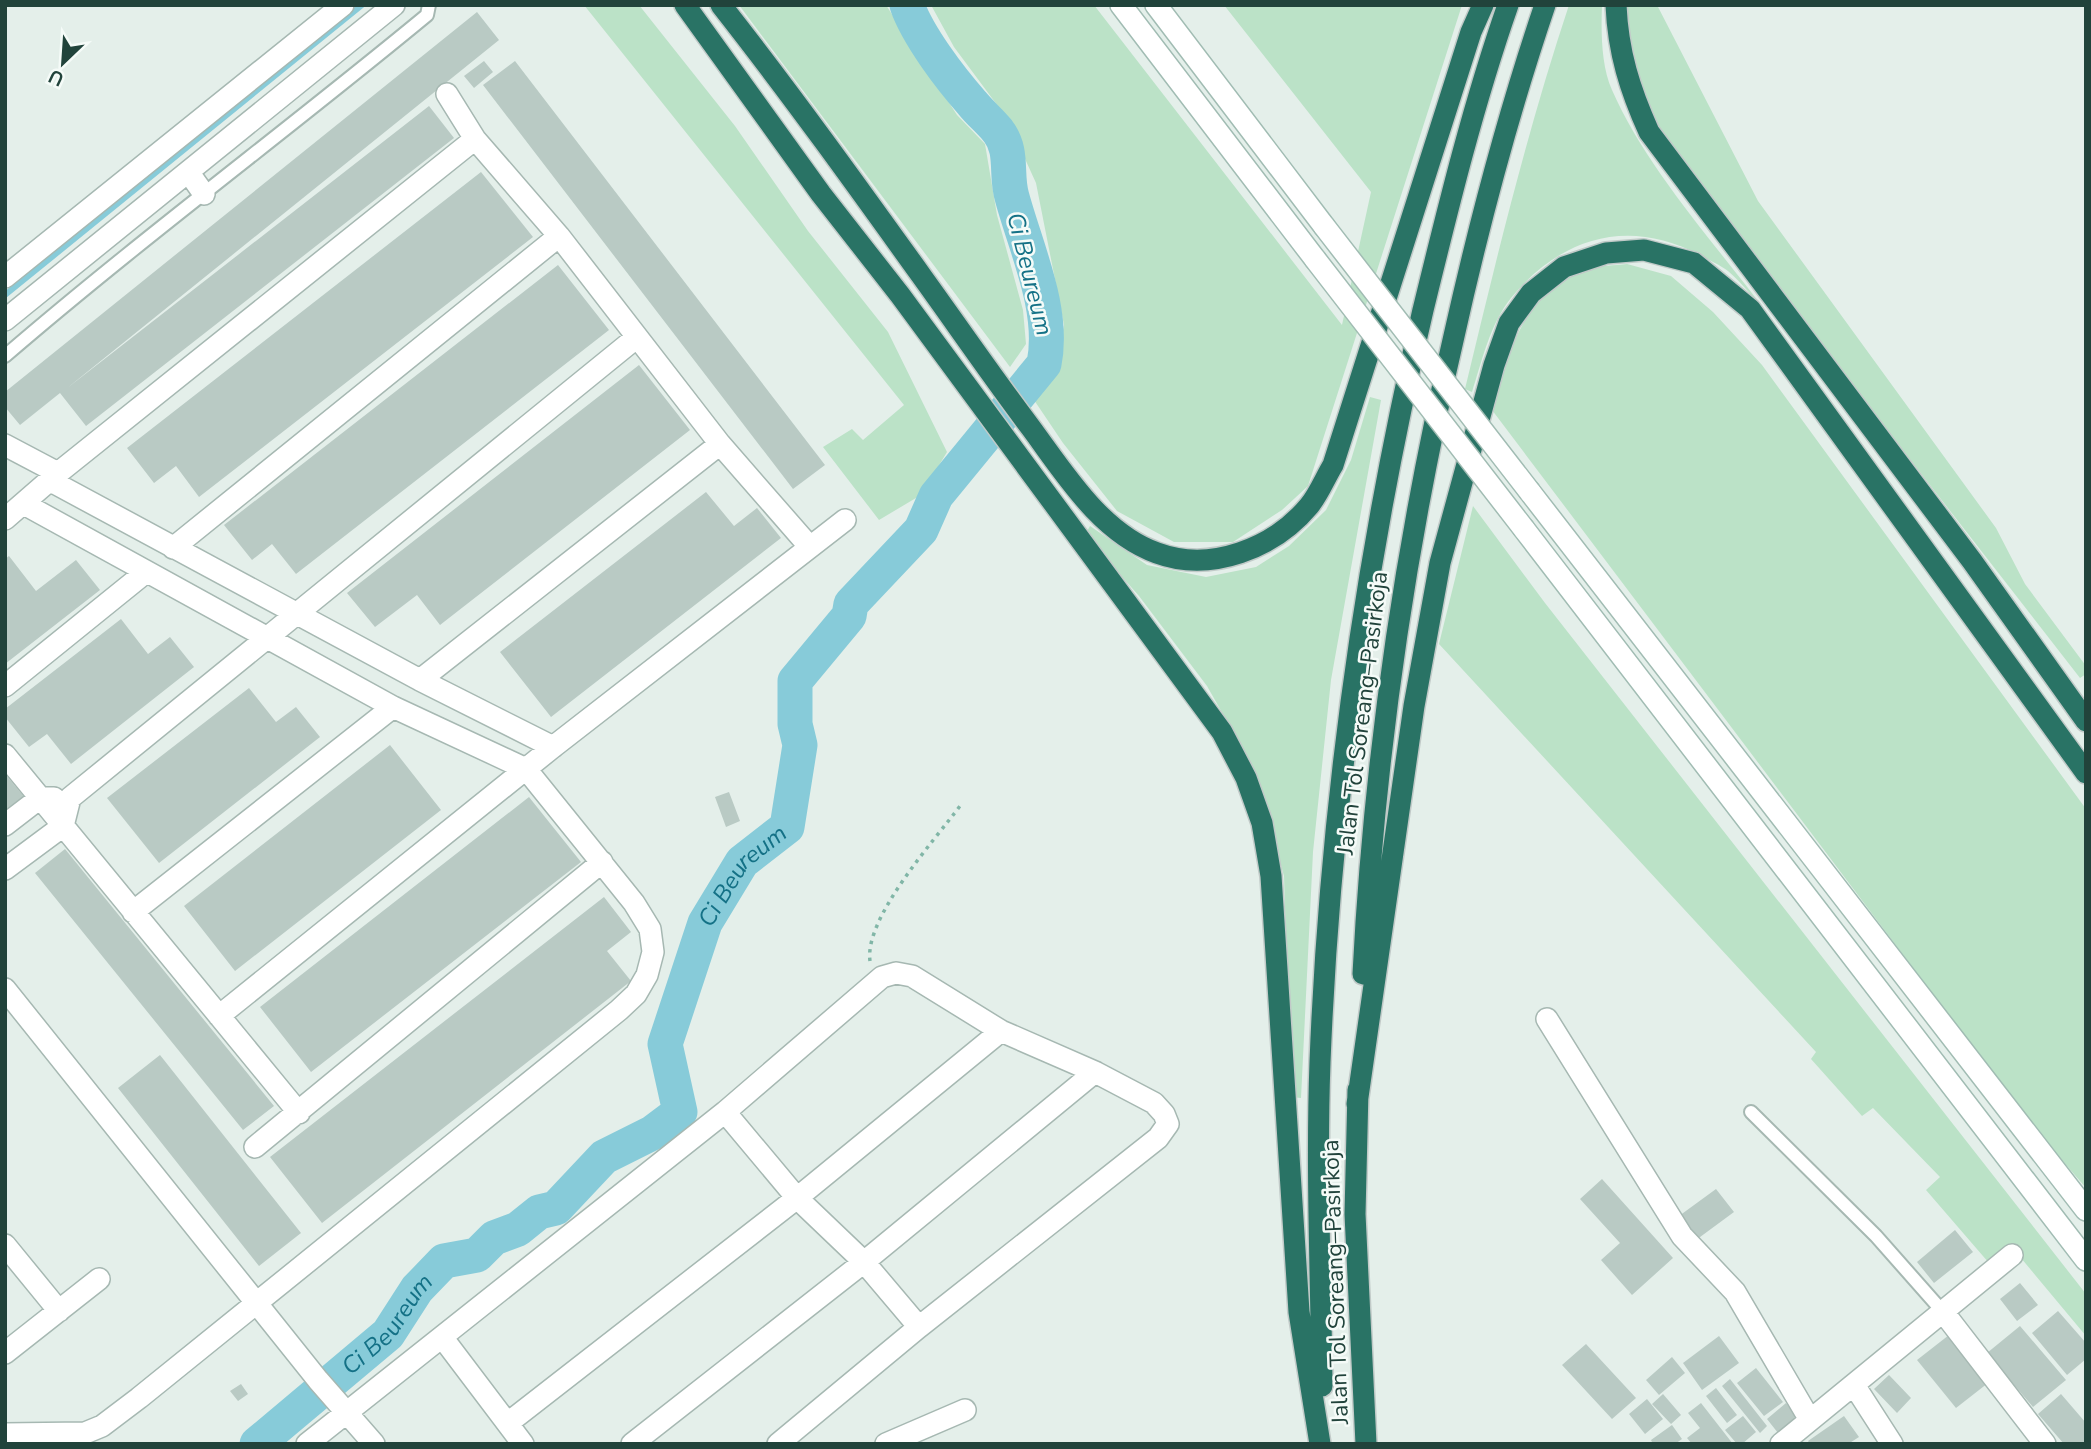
<svg xmlns="http://www.w3.org/2000/svg" width="2091" height="1449" viewBox="0 0 2091 1449" font-family="'Nunito Sans',sans-serif">
	<style>
		.green { fill: #bbe2c7 }
		.lines { fill: none; stroke-linecap: round; stroke-linejoin: round }
		.stream { stroke: #87cbd9; stroke-width: 6 }
		.river { stroke: #87cbd9; stroke-width: 35 }
		.building { fill: #b9cac4 }
		.lane-casing { stroke: #a6b8b2; stroke-width: 16 }
		.street-casing { stroke: #a6b8b2; stroke-width: 24 }
		.secondary-casing { stroke: #a1bcb3; stroke-width: 24 }
		.highway-casing { stroke: #c1cac8; stroke-width: 24 }
		.path { stroke: #81b6a7; stroke-width: 3.5; stroke-dasharray: 3.5 5; stroke-linecap: butt }
		.lane { stroke: #fff; stroke-width: 12 }
		.street { stroke: #fff; stroke-width: 21 }
		.secondary { stroke: #fff; stroke-width: 21 }
		.highway { stroke: #297365; stroke-width: 21 }
		.secondary-bridge-casing { stroke: #a1bcb3; stroke-width: 24; stroke-linecap: butt }
		.secondary-bridge { stroke: #fff; stroke-width: 21 }
		.labels { text-anchor: middle; stroke-width: 5; stroke-linejoin: round; paint-order: stroke }
		.street-label { font-size: 23px; fill: #21433b; stroke: #f5fbf8 }
		.water-label { font-size: 24px; font-style: italic; fill: #147186; stroke: #f5fbf8 }
	</style>
	<rect width="100%" height="100%" fill="#e4efea"/>
	<!-- green -->
	<path class="green" d="M584,5H639L735,126L808,231L888,332L947,452L921,495L879,520L823,447L852,429L863,440L904,405Z
		M739,5H886L957,115L985,144L997,215L1023,310L1026,344L1010,367Z
		M931,5H1094L1342,325L1371,192L1224,5H1462L1308,486L1282,510L1233,542H1174L1117,511L1063,443L1034,400L1054,378L1064,325L1036,183L1006,117L954,47Z
		M1569,5H1602C1601,31 1601,66 1612,90C1646,168 1717,246 1768,314C1755,300 1742,283 1728,271C1720,265 1709,260 1700,255C1628,217 1561,237 1511,298C1490,324 1482,361 1472,392L1465,389C1496,260 1527,131 1569,5Z
		M1625,5H1657L1758,201L1996,528L2025,584L2086,666V674L2080,678L1699,188L1651,114L1631,70Z
		M1627,264L1671,276L1713,312L1762,365L2086,809V1188L2030,1123L1492,410C1506,358 1527,282 1589,268C1601,265 1614,266 1627,264Z
		M1370,397L1381,400L1331,680L1313,852L1301,1098L1291,1097L1284,876L1254,769L1207,686L1139,596L1085,535L1090,526L1147,565L1206,577L1256,567L1289,546L1326,510L1351,460Z
		M1473,506L1545,603L2086,1294V1336L2011,1246L1989,1263L1926,1190L1940,1177L1873,1108L1862,1116L1811,1059L1816,1052L1439,644Z"/>
	<g class="lines">
		<!-- stream -->
		<path class="stream" d="M5,295L362,5"/>
		<!-- river -->
		<path class="river" id="s1" d="M257,1444L388,1334L417,1289L444,1261L477,1255L494,1238L518,1229L539,1212L556,1208L604,1157L652,1133L680,1112L665,1044L705,923L742,862L787,827L800,745L795,724V681L849,616L851,604L921,530L936,496L1044,364C1055,310 1026,249 1012,197C1005,174 1014,152 998,131C990,121 980,113 972,103C950,78 918,36 907,5"/>
	</g>
	<!-- building -->
	<path class="building" d="M477,12L499,40L66,389L429,106L454,138L86,426L60,393L20,425L5,407V392Z
		M484,61L493,72L474,88L464,76Z
		M515,61L825,465L793,489L483,85Z
		M481,172L533,237L199,497L176,466L154,483L127,448Z
		M558,265L609,330L296,574L272,544L252,560L224,525Z
		M639,365L690,430L440,625L417,595L375,627L347,593Z
		M706,492L734,526L757,508L781,538L551,717L500,652Z
		M9,556L36,591L76,560L100,590L5,664V559Z
		M121,619L148,654L170,637L194,667L71,764L47,734L29,747L5,717V709Z
		M249,688L276,722L296,707L320,737L159,863L107,798Z
		M390,745L441,810L235,971L184,906Z
		M5,774L25,798L5,814Z
		M729,792L740,821L726,827L715,797Z
		M529,797L581,862L311,1072L260,1007Z
		M65,849L274,1106L243,1130L35,873Z
		M604,897L631,932L607,951L631,981L322,1223L270,1157Z
		M160,1055L301,1233L259,1266L118,1088Z
		M1602,1179L1673,1258L1632,1295L1601,1260L1620,1243L1580,1199Z
		M1716,1189L1734,1212L1696,1240L1679,1216Z
		M1955,1230L1973,1252L1934,1283L1917,1262Z
		M2020,1283L2038,1305L2017,1321L2000,1299Z
		M2058,1311L2086,1343V1359L2067,1375L2032,1333Z
		M2020,1326L2066,1380L2033,1407L1987,1353Z
		M1949,1335L1988,1383L1956,1408L1917,1360Z
		M1719,1336L1739,1363L1702,1390L1683,1363Z
		M1586,1344L1636,1398L1612,1419L1562,1365Z
		M1672,1357L1685,1373L1659,1395L1646,1380Z
		M1756,1368L1783,1402L1764,1416L1737,1383Z
		M1889,1375L1911,1398L1897,1413L1874,1389Z
		M1730,1379L1767,1426L1760,1433L1722,1386Z
		M241,1384L248,1394L238,1401L230,1391Z
		M1716,1388L1737,1415L1727,1423L1706,1396Z
		M1663,1394L1681,1415L1671,1424L1652,1404Z
		M2061,1394L2086,1423V1444H2064L2038,1414Z
		M1647,1399L1663,1419L1645,1434L1629,1414Z
		M1701,1403L1733,1444H1692L1687,1438L1700,1428L1688,1413Z
		M1786,1403L1797,1417L1778,1433L1767,1419Z
		M1743,1416L1756,1432L1742,1444H1737L1725,1430Z
		M1844,1416L1859,1437L1848,1444H1810L1808,1441Z
		M1672,1425L1682,1439L1675,1444H1653L1651,1440Z"/>
	<g class="lines">
		<defs>
			<path id="lane" d="M5,356C142,238 288,130 427,15L429,5
				M1751,1112L1876,1236L1944,1313"/>
			<path id="street" d="M447,94L475,139L559,236L720,444L809,546
				M189,173L204,194
				M5,277L343,5
				M5,320L394,5
				M5,445L58,473
				M49,480L420,680L553,747
				M5,519L58,473L475,139
				M173,548L559,236
				M420,680L720,444
				M5,686L146,572
				M5,755L299,1113
				M5,825L40,798H54
				M5,869L63,826L70,798L637,337
				M133,912L393,707
				M5,989L318,1380L374,1444
				M219,1016L553,747L845,520
				M1547,1019L1682,1236L1735,1292L1810,1420
				M725,1112L797,1198L864,1262L919,1327
				M255,1147L602,862
				M5,1245L59,1311
				M1944,1313L2045,1444
				M442,1337L523,1444
				M5,1353L99,1279
				M1854,1385L1892,1444
				M508,1423L797,1198L1001,1031
				M5,1434L85,1433L102,1426L139,1398L619,1010L636,994L647,975L653,952L650,929L634,903L526,769L393,707L24,504
				M307,1444L725,1112L882,977L896,973L912,976L1001,1031L1095,1072L1154,1103L1164,1114L1168,1124L1158,1138L919,1327L778,1444
				M632,1444L864,1262L1095,1072
				M886,1444L965,1410
				M1781,1444L2012,1255"/>
			<path id="secondary" d="M1121,5L1315,259
				M1156,5L1324,226
				M1530,492L2086,1210
				M1524,529L2086,1260"/>
			<path id="highway" d="M685,5L821,194L900,295L1222,732L1246,778L1262,823L1271,876L1299,1312L1320,1444
				M721,5C791,94 857,186 923,278C959,328 994,379 1031,428C1065,474 1101,533 1157,553C1211,573 1274,548 1309,506C1319,494 1325,478 1333,465L1471,32L1483,5
				M1616,5C1618,52 1630,90 1649,132L1972,561L2086,721
				M1363,974C1374,758 1405,546 1454,336C1479,224 1508,114 1545,5
				M1358,1090L1355,1214L1366,1444
				M1357,1104L1414,706L1440,563L1494,365L1509,323L1531,293L1564,267L1606,253L1644,250L1694,263L1750,309L2086,773
				M1322,1386C1321,1278 1316,1170 1320,1062C1330,808 1365,558 1423,310C1448,208 1473,105 1508,5"/>
		</defs>
		<!-- lane casing -->
		<use href="#lane" class="lane-casing"/>
		<!-- street casing -->
		<use href="#street" class="street-casing"/>
		<!-- secondary casing -->
		<use href="#secondary" class="secondary-casing"/>
		<!-- highway casing -->
		<use href="#highway" class="highway-casing"/>
		<!-- path -->
		<path class="path" d="M870,961C864,918 934,841 960,806"/>
		<!-- lane -->
		<use href="#lane" class="lane"/>
		<!-- street -->
		<use href="#street" class="street"/>
		<!-- secondary -->
		<use href="#secondary" class="secondary"/>
		<!-- highway -->
		<use href="#highway" class="highway"/>
		<defs>
			<path id="secondary-bridge" d="M1324,226L1530,492
				M1315,259L1524,529"/>
		</defs>
		<!-- secondary-bridge casing -->
		<use href="#secondary-bridge" class="secondary-bridge-casing"/>
		<!-- secondary-bridge -->
		<use href="#secondary-bridge" class="secondary-bridge"/>
	</g>
	<g class="labels">
		<!-- street labels -->
		<g class="street-label">
			<text transform="translate(1362 713) rotate(-83)" y="8">Jalan Tol Soreang–Pasirkoja</text>
			<text transform="translate(1335 1282) rotate(-92)" y="8">Jalan Tol Soreang–Pasirkoja</text>
		</g>
		<!-- water labels -->
		<g class="water-label">
			<text transform="translate(1030 274) rotate(76)" y="8">Ci Beureum</text>
			<text dy="8" stroke="none"><textPath href="#s1" startOffset="808">Ci Beureum</textPath></text>
			<text dy="8" stroke="none"><textPath href="#s1" startOffset="178">Ci Beureum</textPath></text>
		</g>
	</g>
	<!-- border -->
	<rect width="2091" height="1449" fill="none" stroke="#21433b" stroke-width="14"/>
	<!-- north arrow -->
	<g transform="translate(63 63) rotate(205)" stroke="#f5fbf8" stroke-width="5" paint-order="stroke">
	<path d="M0-5L12 26L0 18L-12 26Z" fill="#21433b"/>
	<text y="-10" font-size="19" font-weight="bold" text-anchor="middle" fill="#21433b">U</text>
	</g>
</svg>
